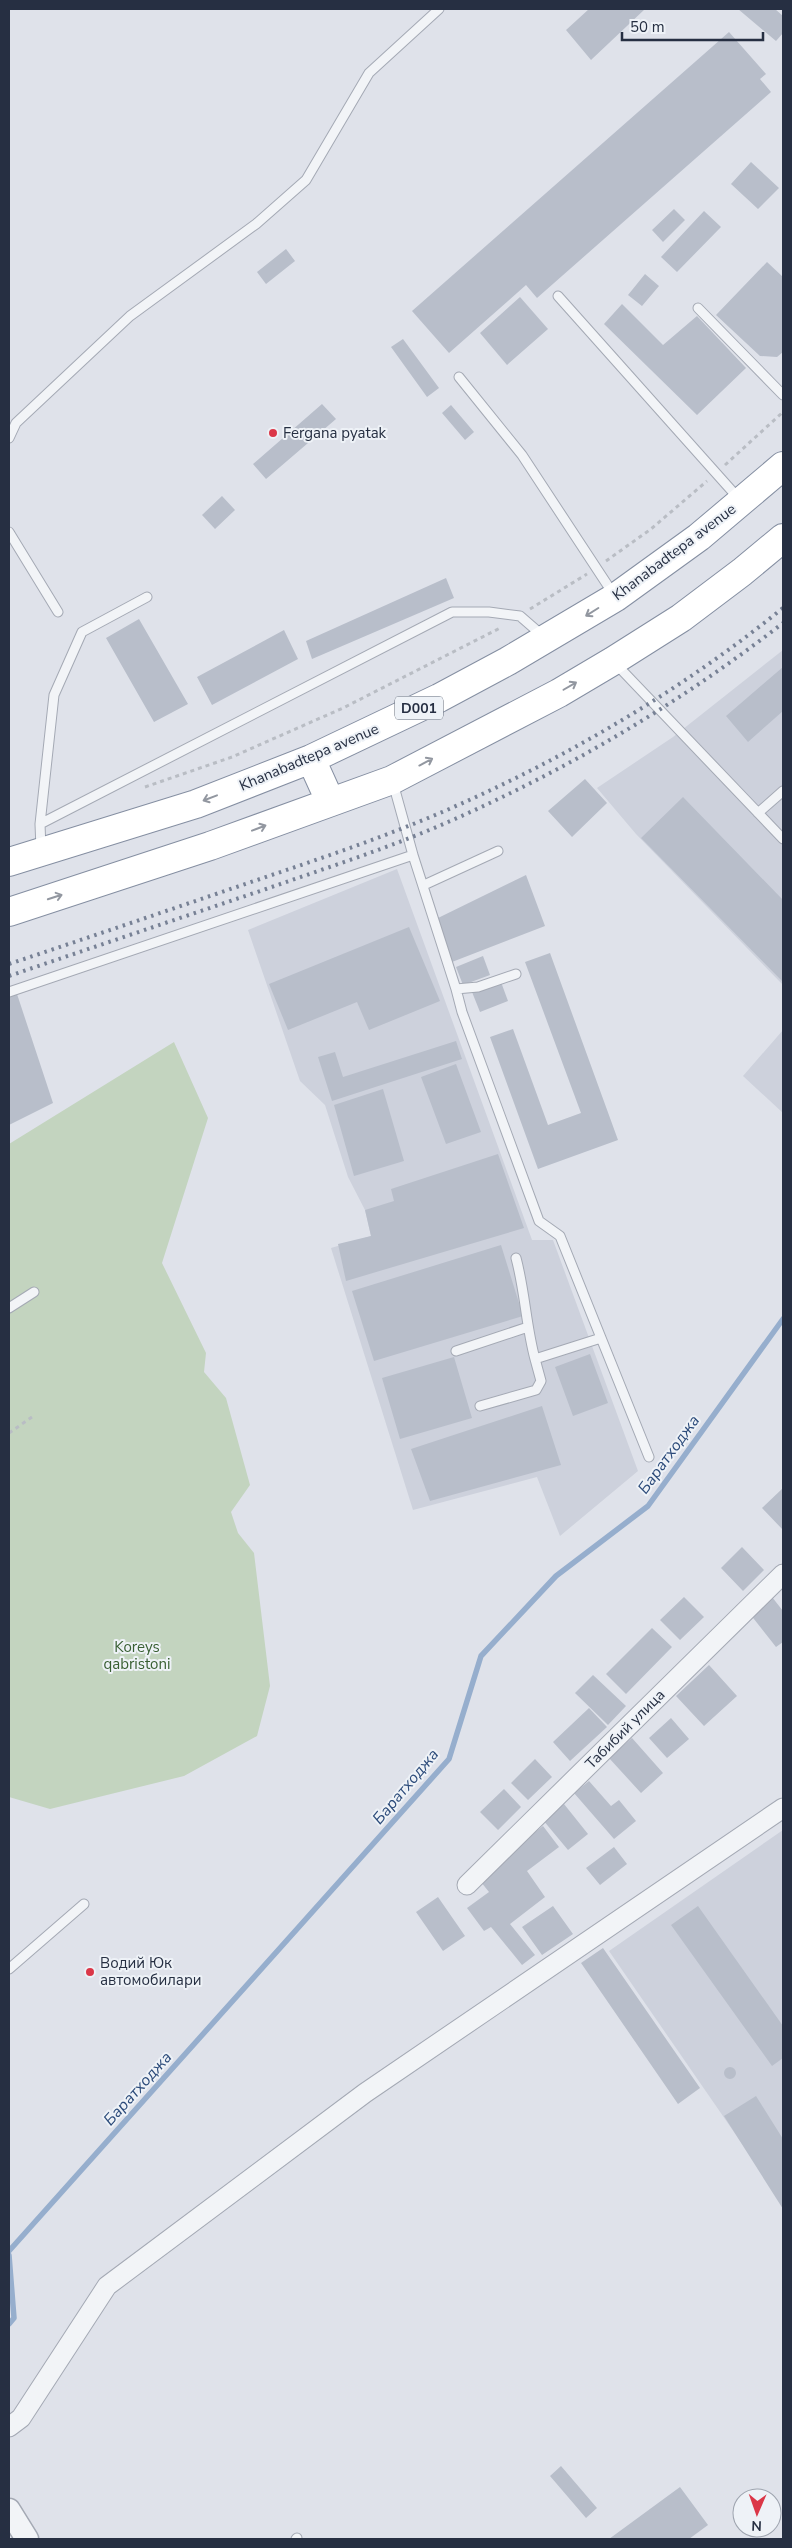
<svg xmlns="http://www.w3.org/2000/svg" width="792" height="2548" viewBox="0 0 792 2548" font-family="'Nunito Sans',sans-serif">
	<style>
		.built { fill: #cdd1dc }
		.green { fill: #c3d4bf }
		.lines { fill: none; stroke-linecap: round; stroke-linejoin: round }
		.stream { stroke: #96aecd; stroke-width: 5.5 }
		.building { fill: #b8beca }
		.service-casing { stroke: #a4a9b4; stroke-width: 11 }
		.minor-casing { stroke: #a4a9b4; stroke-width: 21 }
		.tertiary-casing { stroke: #a4a9b4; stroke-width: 25 }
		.trunk-casing { stroke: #858fa2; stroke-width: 30 }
		.path { stroke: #b9bdc4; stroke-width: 3; stroke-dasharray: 4 4; stroke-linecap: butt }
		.service { stroke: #f2f4f7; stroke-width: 9 }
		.minor { stroke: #f2f4f7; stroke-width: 19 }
		.tertiary { stroke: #f2f4f7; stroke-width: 22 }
		.trunk { stroke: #fff; stroke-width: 28 }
		.rail { stroke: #778195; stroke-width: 4; stroke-dasharray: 2.5 5; stroke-linecap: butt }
		.oneway { stroke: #9297a0 }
		.poi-dot { fill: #db3748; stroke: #eef2f7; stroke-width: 2 }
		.labels { text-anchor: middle; stroke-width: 4; stroke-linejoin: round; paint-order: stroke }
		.shield { fill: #eef2f7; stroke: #626a78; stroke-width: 1 }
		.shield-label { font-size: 14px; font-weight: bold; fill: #262f42 }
		.poi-label { font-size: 15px; fill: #262f42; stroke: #eef2f7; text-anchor: start }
		.street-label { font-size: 15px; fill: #262f42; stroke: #eef2f7 }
		.park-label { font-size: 15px; fill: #385f32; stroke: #eef2f7 }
		.water-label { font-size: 16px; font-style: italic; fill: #2c4b7a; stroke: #eef2f7 }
	</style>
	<rect width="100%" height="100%" fill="#dfe2ea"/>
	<!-- built -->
	<path class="built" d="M783,650V985L636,834L597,788L673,737Z
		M397,869L532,1240H553L638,1471L560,1536L537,1477L413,1510L331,1248L371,1236L365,1210L348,1177L325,1105L300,1081L248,930Z
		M783,1030V1113L743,1076Z
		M783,1830V2203L609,1951Z"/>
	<!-- green -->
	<path class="green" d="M174,1042L208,1118L162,1263L206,1353L204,1372L226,1398L250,1485L231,1512L238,1533L254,1553L270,1686L257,1736L184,1776L50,1809L9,1797V1144Z"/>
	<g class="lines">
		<!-- stream -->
		<path class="stream" d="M9,2251L449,1759L481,1656L556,1576L648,1506L783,1319
			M9,2255L14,2318L9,2324"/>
	</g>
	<!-- building -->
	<path class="building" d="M589,9H645L591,60L566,30Z
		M738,9H775L783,16V33L776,41Z
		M729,32L766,74L760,79L771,92L537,298L526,285L449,353L412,311Z
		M751,162L779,188L758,209L731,184Z
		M674,209L685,220L663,242L652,230Z
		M704,211L721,227L677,272L661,257Z
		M286,249L295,261L266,284L257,272Z
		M767,262L783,277V352L777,357L760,356L716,315Z
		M645,274L659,286L642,306L628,295Z
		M520,297L548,329L507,365L480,333Z
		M622,304L663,345L697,316L746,368L697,415L604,324Z
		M403,339L439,388L427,397L391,347Z
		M322,404L336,419L266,479L253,464Z
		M451,405L474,432L465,440L442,413Z
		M222,496L235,510L215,529L202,515Z
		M446,578L454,598L312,659L306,641Z
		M139,619L188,704L154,722L106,638Z
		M284,630L298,659L212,705L197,677Z
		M783,667V711L748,742L726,716Z
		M585,779L607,803L572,837L548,811Z
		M683,797L783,900V982L641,838Z
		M526,875L545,926L452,962L438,918Z
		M409,927L440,1001L369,1030L357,1002L288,1030L269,984Z
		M550,953L618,1140L538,1169L490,1037L513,1029L548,1125L581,1113L525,962Z
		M483,956L490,975L463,985L456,967Z
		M501,982L508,1001L480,1012L472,992Z
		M17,994L53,1103L9,1125V997Z
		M456,1041L462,1059L332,1101L318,1057L335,1052L343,1077Z
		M456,1064L481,1132L446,1144L421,1077Z
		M383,1089L404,1161L354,1176L334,1105Z
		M498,1154L524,1228L346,1281L338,1244L371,1236L365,1210L394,1201L391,1189Z
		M501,1245L523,1316L374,1361L352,1291Z
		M590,1354L608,1403L573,1416L555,1367Z
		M454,1357L472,1418L400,1439L382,1378Z
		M542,1406L561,1465L430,1501L411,1449Z
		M783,1488V1530L762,1508Z
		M742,1547L764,1570L743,1591L721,1568Z
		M684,1597L704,1617L680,1640L660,1620Z
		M772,1597L783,1611V1642L776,1647L750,1614Z
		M652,1628L672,1647L626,1694L606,1674Z
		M709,1665L737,1696L704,1726L676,1696Z
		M593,1675L626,1706L608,1725L575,1693Z
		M589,1708L607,1727L570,1761L553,1742Z
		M671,1718L689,1739L667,1758L649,1738Z
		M632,1738L663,1773L641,1793L609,1758Z
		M535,1759L552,1777L528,1800L511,1783Z
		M589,1781L611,1806L619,1800L636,1821L614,1839L574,1793Z
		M504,1789L521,1807L498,1830L480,1812Z
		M564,1804L588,1834L568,1850L543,1820Z
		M543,1826L559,1847L527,1871L545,1897L510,1924L535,1955L522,1965L491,1927L484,1931L467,1908L489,1892L477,1877Z
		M614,1847L627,1864L600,1885L586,1868Z
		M438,1897L465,1936L443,1951L416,1912Z
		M553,1906L573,1934L542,1955L522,1927Z
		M698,1906L783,2026V2058L772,2066L671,1925Z
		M603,1948L700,2088L678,2104L581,1963Z
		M724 2073a6 6 0 1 1 12 0a6 6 0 1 1-12 0Z
		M756,2096L783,2139V2209L724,2116Z
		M561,2466L597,2508L586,2518L550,2476Z
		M680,2487L708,2525L689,2539H609Z"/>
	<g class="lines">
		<defs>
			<path id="service" d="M558,296L740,500
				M698,308L783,395
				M459,377L522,455L614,595
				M9,438L16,423L130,316L256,224L306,180L369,73L439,9
				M9,532L58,612
				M615,663L783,839
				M393,783L413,855
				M758,813L783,791
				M40,824L452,612H489L520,616L543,636
				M41,849L40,824L54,695L82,632L147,597
				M424,885L498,851
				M456,989L462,1012L539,1221L560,1236L649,1457
				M9,992L413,855L456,989L478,987L516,974
				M516,1258C525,1291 526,1326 535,1359L601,1338
				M9,1308L34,1292
				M456,1351L528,1327
				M480,1406L536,1390L541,1381L535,1359
				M9,1969L84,1904
				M296,2539L297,2538"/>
			<path id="minor" d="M467,1885L783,1574
				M9,2427L21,2418L107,2286L365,2093L783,1808"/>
			<path id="tertiary" d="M9,2510L27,2539"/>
			<path id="trunk" d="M311,759L330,801
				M9,862L196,804L311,759L439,698L508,661L616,597L699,537L783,466
				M9,912L210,846L392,780L559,693L613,661L681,618L742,572L783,538"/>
		</defs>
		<!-- service casing -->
		<use href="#service" class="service-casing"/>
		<!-- minor casing -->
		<use href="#minor" class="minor-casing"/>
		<!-- tertiary casing -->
		<use href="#tertiary" class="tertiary-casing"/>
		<!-- trunk casing -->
		<use href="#trunk" class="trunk-casing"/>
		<!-- path -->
		<path class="path" d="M725,465L783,412
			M606,561L651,529L707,481
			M530,609L587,574
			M145,787L232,757L343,708L502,627
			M9,1433L32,1417"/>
		<!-- service -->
		<use href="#service" class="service"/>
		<!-- minor -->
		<use href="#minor" class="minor"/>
		<!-- tertiary -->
		<use href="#tertiary" class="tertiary"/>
		<!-- trunk -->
		<use href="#trunk" class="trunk"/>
		<!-- rail -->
		<path class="rail" d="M9,964C90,937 172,909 254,881C316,860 379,839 440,813C563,760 679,692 783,608
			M9,976C94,947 180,918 266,889C326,868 389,848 448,822C567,770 680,703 783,623"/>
	</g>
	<!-- one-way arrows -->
	<defs><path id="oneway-shaft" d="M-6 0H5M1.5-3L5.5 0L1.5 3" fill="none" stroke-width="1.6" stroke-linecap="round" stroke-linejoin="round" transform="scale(1.25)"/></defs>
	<g class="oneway">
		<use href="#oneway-shaft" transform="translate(592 612) rotate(148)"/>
		<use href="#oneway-shaft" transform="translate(570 686) rotate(-30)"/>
		<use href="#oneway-shaft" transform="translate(426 762) rotate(-28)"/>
		<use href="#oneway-shaft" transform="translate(210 798) rotate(159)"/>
		<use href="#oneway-shaft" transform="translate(259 828) rotate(-21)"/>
		<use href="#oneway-shaft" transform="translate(55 897) rotate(-18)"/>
	</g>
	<!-- markers -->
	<g class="poi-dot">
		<circle cx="273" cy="433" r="5"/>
		<circle cx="90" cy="1972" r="5"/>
	</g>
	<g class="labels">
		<!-- shield labels -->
		<rect class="shield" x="395" y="696.5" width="48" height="23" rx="4"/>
		<g class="shield-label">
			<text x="419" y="713">D001</text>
		</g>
		<!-- poi labels -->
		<g class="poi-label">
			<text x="283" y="438">Fergana pyatak</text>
			<text x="100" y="1968">Водий Юк<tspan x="100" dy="17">автомобилари</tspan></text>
		</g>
		<!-- street labels -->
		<g class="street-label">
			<text transform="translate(674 552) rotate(-37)" y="5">Khanabadtepa avenue</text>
			<text transform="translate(309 757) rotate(-23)" y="5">Khanabadtepa avenue</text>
			<text transform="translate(625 1729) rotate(-45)" y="5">Табибий улица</text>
		</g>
		<!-- park labels -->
		<g class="park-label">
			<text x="137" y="1652">Koreys<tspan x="137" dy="17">qabristoni</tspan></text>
		</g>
		<!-- water labels -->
		<g class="water-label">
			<text transform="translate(668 1454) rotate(-54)" y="6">Баратходжа</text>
			<text transform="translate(405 1786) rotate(-50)" y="6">Баратходжа</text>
			<text transform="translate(137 2088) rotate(-48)" y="6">Баратходжа</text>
		</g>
	</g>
	<!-- border -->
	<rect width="792" height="2548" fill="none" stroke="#262f42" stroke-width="20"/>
	<!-- north arrow -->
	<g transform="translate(757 2513) rotate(182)"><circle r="24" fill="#eef2f7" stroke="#9ea4af"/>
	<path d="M0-4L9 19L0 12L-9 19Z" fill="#db3748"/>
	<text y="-8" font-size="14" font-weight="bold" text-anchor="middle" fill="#262f42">N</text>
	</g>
	<!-- scale -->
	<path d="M622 32v8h141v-8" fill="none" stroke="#262f42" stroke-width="2.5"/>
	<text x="630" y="32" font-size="15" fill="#262f42" stroke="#eef2f7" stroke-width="4" paint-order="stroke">50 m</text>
</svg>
